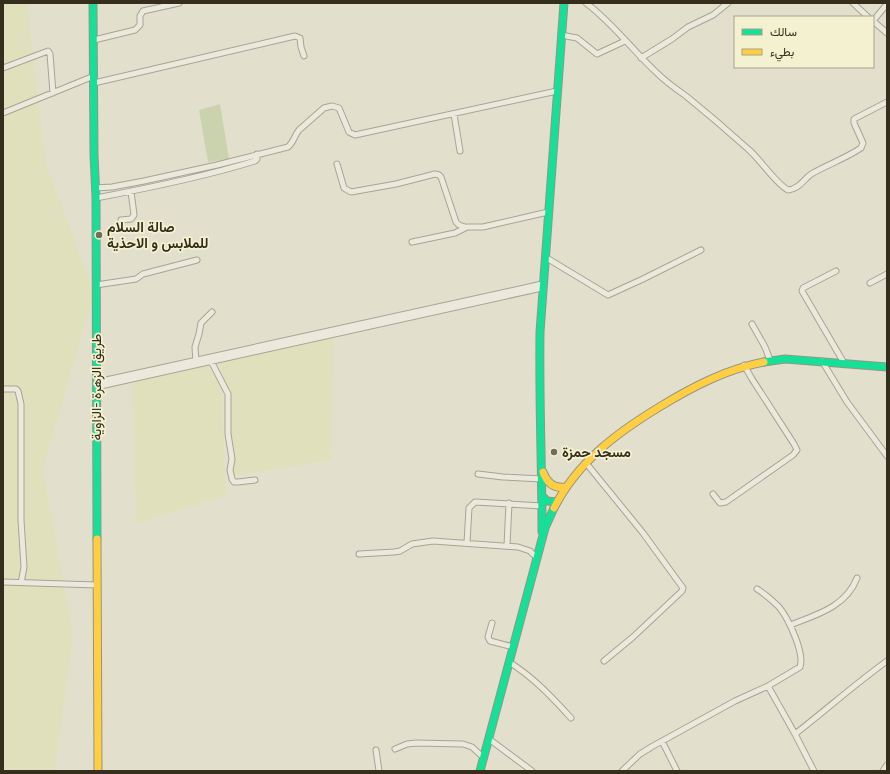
<svg xmlns="http://www.w3.org/2000/svg" width="890" height="774" viewBox="0 0 890 774" font-family="Spectral,Vazirmatn,serif">
	<style>
		.farmland { fill: #e0e1bc }
		.green { fill: #cbd3ae }
		.lines { fill: none; stroke-linecap: round; stroke-linejoin: round }
		.street-casing { stroke: #a7a495; stroke-width: 7 }
		.fast-casing { stroke: #979485; stroke-width: 9 }
		.slow-casing { stroke: #979485; stroke-width: 9 }
		.street { stroke: #eae9dc; stroke-width: 5 }
		.fast { stroke: #16e098; stroke-width: 7 }
		.slow { stroke: #ffcf43; stroke-width: 7 }
		.poi-dot { fill: #726c5a; stroke: #f4f1d1; stroke-width: 1.5 }
		.labels { text-anchor: middle; stroke-width: 3.5; stroke-linejoin: round; paint-order: stroke }
		.poi-label { font-size: 14px; font-weight: bold; fill: #352e1d; stroke: #f4f1d1; text-anchor: start }
		.street-label { font-size: 14px; fill: #352e1d; stroke: #f4f1d1 }
	</style>
	<rect width="100%" height="100%" fill="#e2e0cc"/>
	<!-- farmland -->
	<path class="farmland" d="M3,3H27L46,163L94,293L43,470L73,634L55,771H3Z
		M334,333L331,460L267,471L230,476L228,392L217,358Z
		M206,366L216,377L222,393L226,496L136,524L132,383Z"/>
	<!-- green -->
	<path class="green" d="M220,104L229,159L208,162L199,110Z"/>
	<g class="lines">
		<defs>
			<path id="street" d="M586,3C613,23 633,51 657,73C666,82 676,89 686,96C707,113 728,131 748,149C761,160 775,183 788,190C800,189 804,178 813,173C829,164 846,158 861,148L863,143L854,123V119L887,102
				M853,3L868,17
				M873,21L887,4
				M873,21L887,33
				M561,35L577,38L597,54L625,41
				M94,40L135,30L140,25V16L143,11L179,3
				M641,58L672,39L688,27L713,15L728,3
				M3,68L48,51L50,54L53,93
				M94,83L295,36L300,38L301,47L304,56
				M3,113L94,76
				M454,114L460,151
				M337,164L344,188L351,192L396,184L435,174L439,175L441,177L456,222L459,225L465,227
				M95,188L112,187L144,181L217,165L288,147C294,142 294,136 299,130L324,108L332,106L339,108L349,132L355,135L557,91
				M96,198C149,188 203,177 255,161L257,159V154
				M121,220L131,219L134,215L131,191
				M412,242L455,233L467,227H483L548,212
				M545,257L608,295L643,279L701,250
				M836,271L803,288L802,291L844,363
				M870,283L887,274
				M96,285L136,279L143,274L197,260
				M752,324L765,347L770,360
				M211,361L228,394V434L232,459L230,470L232,479L234,482H238L255,480
				M822,361L847,402L887,456
				M196,362L195,347L199,334L201,323L212,312
				M97,382L542,284
				M96,387L542,288
				M3,389H16L18,391L21,404V520L24,567L21,583
				M586,463L643,533L683,588L682,591L633,637L604,661
				M478,474L503,477L542,479
				M713,494L720,503L726,502L793,455L797,450L794,444L752,379L744,365
				M467,543L469,508L475,502L542,506
				M507,546L509,503
				M359,554L394,552L400,551L412,544L433,541L518,547L530,551L536,557
				M3,582L97,585
				M492,623L488,637L490,641L513,647
				M790,625C816,615 846,607 857,578
				M509,662C533,677 552,697 571,718
				M768,686L795,734L814,771
				M795,734C826,710 855,684 887,661
				M489,739L532,771
				M662,741L677,771
				M395,749L407,744L416,743L463,744L472,747L484,758
				M376,750L379,771
				M622,771L640,754L653,746L735,701L768,686L800,667C805,653 788,618 779,607C772,600 765,594 757,589
				M883,771L887,765"/>
			<path id="fast" d="M93,3L94,155L96,198L97,539
				M764,362L785,359L887,367
				M542,496L547,501L557,502
				M542,532C542,465 539,399 540,332L564,3
				M480,771L545,528L554,508"/>
			<path id="slow" d="M543,472C547,483 554,489 566,487
				M554,508C578,461 618,432 661,406C694,386 727,369 764,362
				M97,539L98,771"/>
		</defs>
		<!-- street casing -->
		<use href="#street" class="street-casing"/>
		<!-- fast casing -->
		<use href="#fast" class="fast-casing"/>
		<!-- slow casing -->
		<use href="#slow" class="slow-casing"/>
		<!-- street -->
		<use href="#street" class="street"/>
		<!-- fast -->
		<use href="#fast" class="fast"/>
		<!-- slow -->
		<use href="#slow" class="slow"/>
	</g>
	<!-- markers -->
	<g class="poi-dot">
		<circle cx="99" cy="235" r="4"/>
		<circle cx="554" cy="452" r="4"/>
	</g>
	<g class="labels">
		<!-- poi labels -->
		<g class="poi-label">
			<text x="107" y="232">صالة السلام<tspan x="107" dy="16">للملابس و الاحذية</tspan></text>
			<text x="562" y="457">مسجد حمزة</text>
		</g>
		<!-- street labels -->
		<g class="street-label">
			<text transform="translate(96 387) rotate(-90)" y="5">طريق الزهرة -الزاوية</text>
		</g>
	</g>
	<!-- border -->
	<rect width="890" height="774" fill="none" stroke="#352e1d" stroke-width="8"/>
	<!-- legend -->
	<rect x="734" y="16" width="140" height="52" fill="#f4f1d1" stroke="#a8a389"/>
	<rect x="742" y="29" width="20" height="6" fill="#16e098" stroke="#a8a389"/>
	<text x="770" y="36" font-size="12" fill="#352e1d">سالك</text>
	<rect x="742" y="49" width="20" height="6" fill="#ffcf43" stroke="#a8a389"/>
	<text x="770" y="56" font-size="12" fill="#352e1d">بطيء</text>
</svg>
